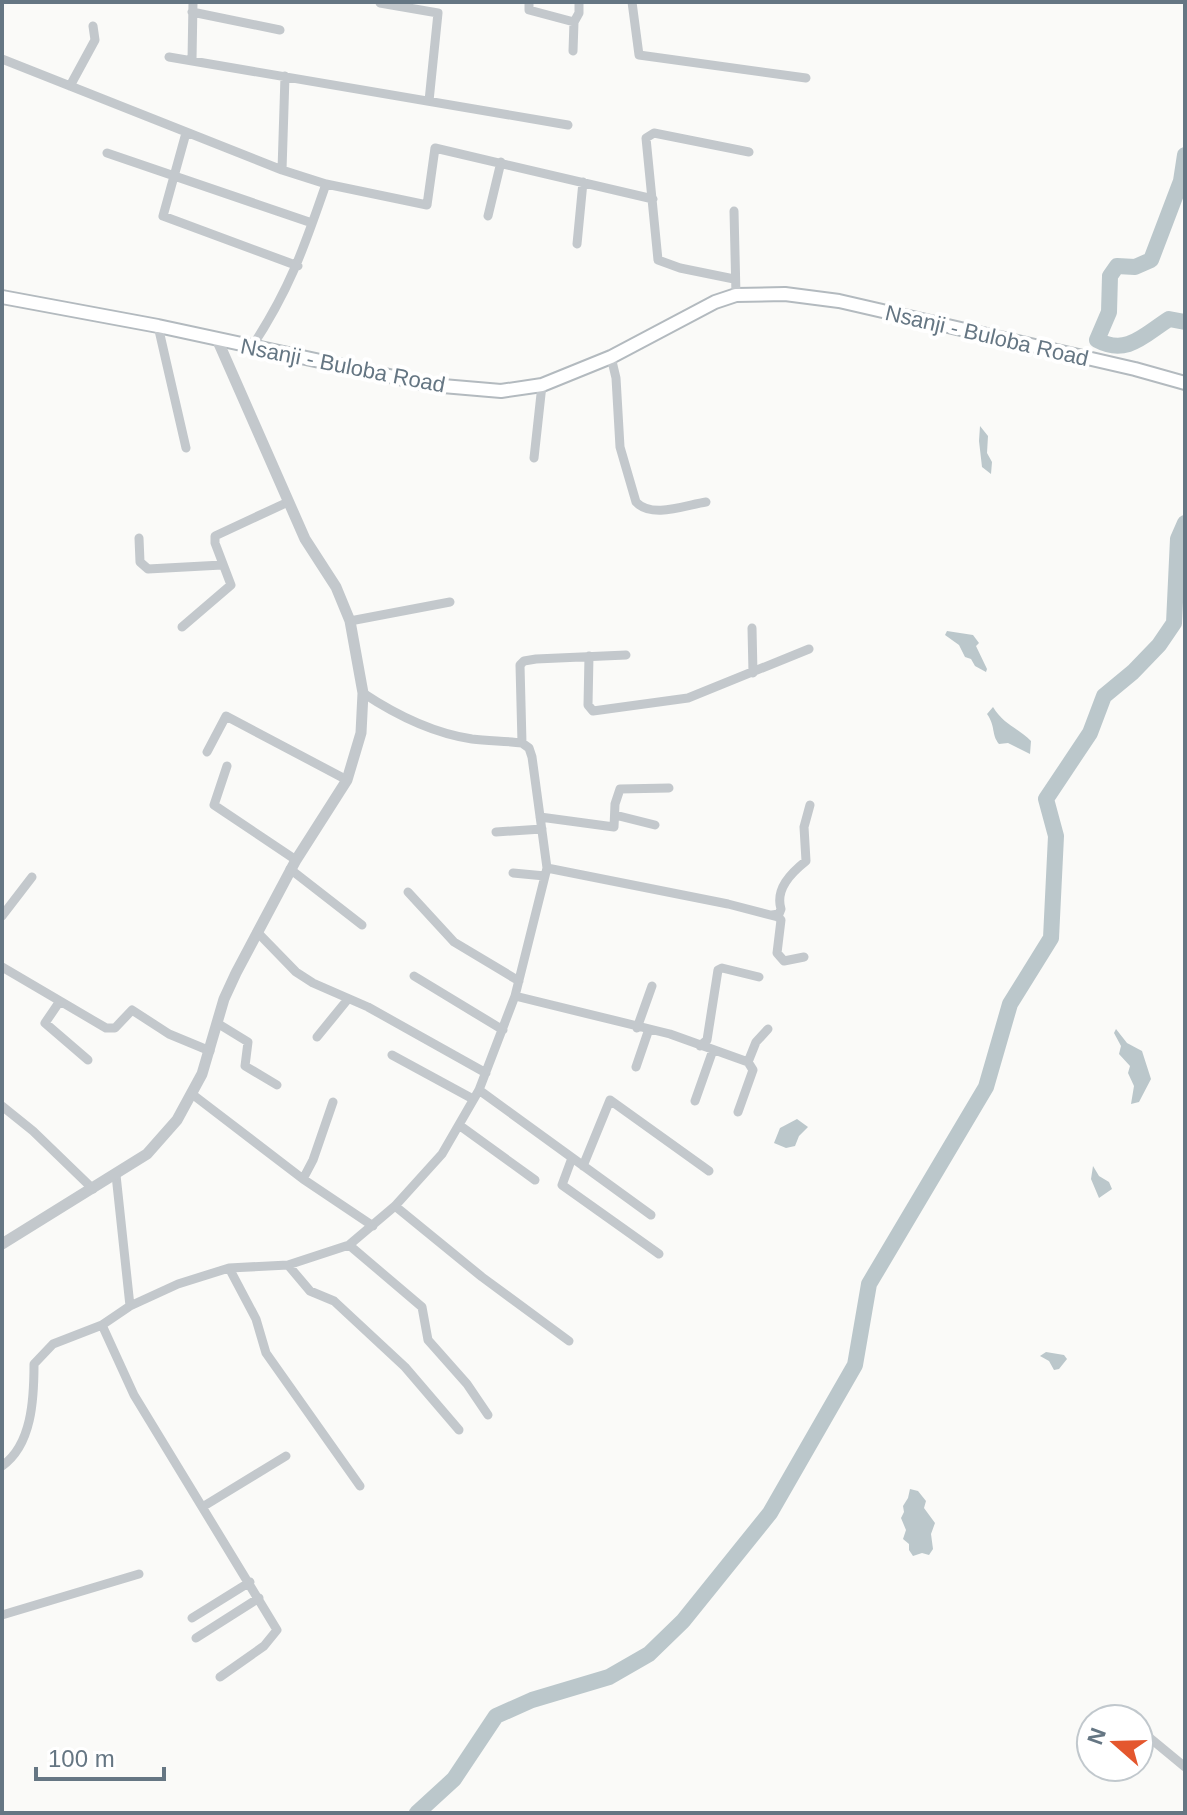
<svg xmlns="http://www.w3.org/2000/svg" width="1187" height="1815" viewBox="0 0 1187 1815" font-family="Helvetica,sans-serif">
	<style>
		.water { fill: #bbc7cb }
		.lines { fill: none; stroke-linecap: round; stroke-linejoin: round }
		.river { stroke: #bbc7cb; stroke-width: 16 }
		.secondary-casing { stroke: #b3babf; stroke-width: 16 }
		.minor { stroke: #c3c8cc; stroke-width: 9 }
		.tertiary { stroke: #c3c8cc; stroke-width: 11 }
		.secondary { stroke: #fff; stroke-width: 12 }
		.labels { text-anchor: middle; stroke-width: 8; stroke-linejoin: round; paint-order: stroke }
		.street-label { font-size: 22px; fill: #657683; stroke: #fff }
	</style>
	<rect width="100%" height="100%" fill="#fafaf8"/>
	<!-- water -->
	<path class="water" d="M980,426L988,436L987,453L992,462L991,474L982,467L979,441Z
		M947,631L973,635L979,643L976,646L987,669L986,672L975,666L971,659L965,657L959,645L945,635Z
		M993,707C1003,724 1018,728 1031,741L1030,754L1008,743L999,744C991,734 996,727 987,714Z
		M1116,1029L1127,1043L1142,1051L1151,1079L1139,1102L1131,1104L1134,1086L1128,1073L1130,1066L1119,1054L1121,1046L1114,1033Z
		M797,1119L808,1127L799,1136L795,1146L786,1148L774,1143L780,1128Z
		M1093,1166L1099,1176L1109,1182L1112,1189L1099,1198L1091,1179Z
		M1046,1352L1064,1355L1067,1359L1059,1369L1054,1370L1049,1361L1040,1356Z
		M910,1489L918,1491L926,1501L924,1508L935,1523L931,1534L933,1549L929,1555L922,1553L913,1556L909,1550V1544L903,1539L906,1530L901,1518L904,1512L903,1506L908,1498Z"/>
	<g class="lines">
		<!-- river -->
		<path class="river" d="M1185,155L1181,181L1151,260L1135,267L1117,266L1110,276L1109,312L1097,340C1127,356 1144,335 1169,319L1185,322
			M417,1813L454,1779L496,1716L532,1700L609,1677L649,1654L683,1621L770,1513L855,1365L869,1284L986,1087L1010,1004L1051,938L1056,836L1046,799L1090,733L1104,696L1133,672L1159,645L1174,623L1178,539L1185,523"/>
		<defs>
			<path id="secondary" d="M2,297L158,326L431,385L501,391L542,385L611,357L715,302L736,295L785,294L839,301L1135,369L1185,383"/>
		</defs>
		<!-- secondary casing -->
		<use href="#secondary" class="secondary-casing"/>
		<!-- minor -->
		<path class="minor" d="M529,2V10L574,22
			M632,2L639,55L806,78
			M380,3L438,13L429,101
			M192,12L280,30
			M573,51L574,22L579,13V3
			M169,57L568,125
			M2,59L282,170L326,184L427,205L435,148L653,199
			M192,60L193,2
			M70,86L95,40L93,26
			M186,133L163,216L298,266
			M107,153L312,223
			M282,170L285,76
			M734,211L736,295
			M488,216L501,162
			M577,244L583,182
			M734,279L680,268L658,260L646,138L654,133L749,152
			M158,326L186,448
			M251,348C289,291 304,248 326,184
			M611,357L616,378L620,447L636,502C652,519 686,505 706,502
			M534,458L542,385
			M139,538L140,562L148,569L222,565
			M350,621L450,602
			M182,627L231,585L215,543V536L288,502
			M752,628L753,673
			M589,656L588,705L593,711L688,698L809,649
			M363,693C396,715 432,733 472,739C489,741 506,741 522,743
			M207,752L226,716L347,780
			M227,766L214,805L296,860
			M615,815L655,825
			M540,817L614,827L615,804L620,789L669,788
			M496,832L542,829
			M547,868L728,904L778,917L781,920L777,953L784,961L804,957
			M290,869L362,925
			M513,873L545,876
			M408,892L454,942L519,981
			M772,915L779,914L781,909C775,889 791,873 806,861L804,827L810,805
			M2,916L32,877
			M257,932L296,972L313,983L368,1007L486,1073
			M2,967L106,1028H115L132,1010L169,1034L210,1051
			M414,976L503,1030
			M515,996L670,1034L748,1062L753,1070L738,1112
			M60,1001L45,1023L88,1060
			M217,1023L248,1042L245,1066L277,1085
			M637,1028L652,986
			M317,1037L348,999
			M700,1046L707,1040L718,970L722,968L759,977
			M392,1055L473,1099
			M748,1062L756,1042L768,1029
			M636,1067L649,1029
			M479,1090L651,1215
			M192,1094L303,1179L373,1226
			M695,1101L713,1050
			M2,1106L33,1131L93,1189
			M459,1125L535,1180
			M572,1158L562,1185L659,1254
			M583,1166L610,1100L709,1171
			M116,1175L130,1306
			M303,1179L313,1160L333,1102
			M395,1206L482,1277L569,1341
			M349,1245L422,1307L428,1340L467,1384L488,1415
			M288,1265L310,1291L334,1301L405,1367L459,1430
			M229,1268L256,1319L266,1353L360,1486
			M102,1325L134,1395L277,1630L264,1646L220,1677
			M2,1466C32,1445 34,1399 34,1364L53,1344L102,1325L130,1306L178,1284L229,1268L288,1265L349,1245L395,1206L442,1154L479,1090L515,996L547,868L532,757L529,748L522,743L520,665L524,661L536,659L626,655
			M204,1506L286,1456
			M2,1615L139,1574
			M192,1618L250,1582
			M196,1638L259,1598
			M1139,1729L1185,1767"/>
		<!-- tertiary -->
		<path class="tertiary" d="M2,1244L147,1154L177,1120L202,1074L224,999L236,973L296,860L347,780L361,733L363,693L350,621L336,587L305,539L217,339"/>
		<!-- secondary -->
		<use href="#secondary" class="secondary"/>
	</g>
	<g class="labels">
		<!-- street labels -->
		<g class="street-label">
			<text transform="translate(987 335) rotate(13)" y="8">Nsanji - Buloba Road</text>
			<text transform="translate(343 365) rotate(11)" y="8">Nsanji - Buloba Road</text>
		</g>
	</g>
	<!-- border -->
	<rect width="1187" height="1815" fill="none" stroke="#657683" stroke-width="8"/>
	<!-- north arrow -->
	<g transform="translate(1115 1743) rotate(290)"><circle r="38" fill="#ffffff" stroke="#c1c8cd" stroke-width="2"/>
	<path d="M0-6L14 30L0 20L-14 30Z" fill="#e4572e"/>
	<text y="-12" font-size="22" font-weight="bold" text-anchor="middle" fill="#657683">N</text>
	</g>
	<!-- scale -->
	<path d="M36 1767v12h128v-12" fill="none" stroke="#657683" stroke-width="4"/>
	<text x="48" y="1767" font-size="24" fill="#657683" stroke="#ffffff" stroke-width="6" paint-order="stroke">100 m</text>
</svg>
